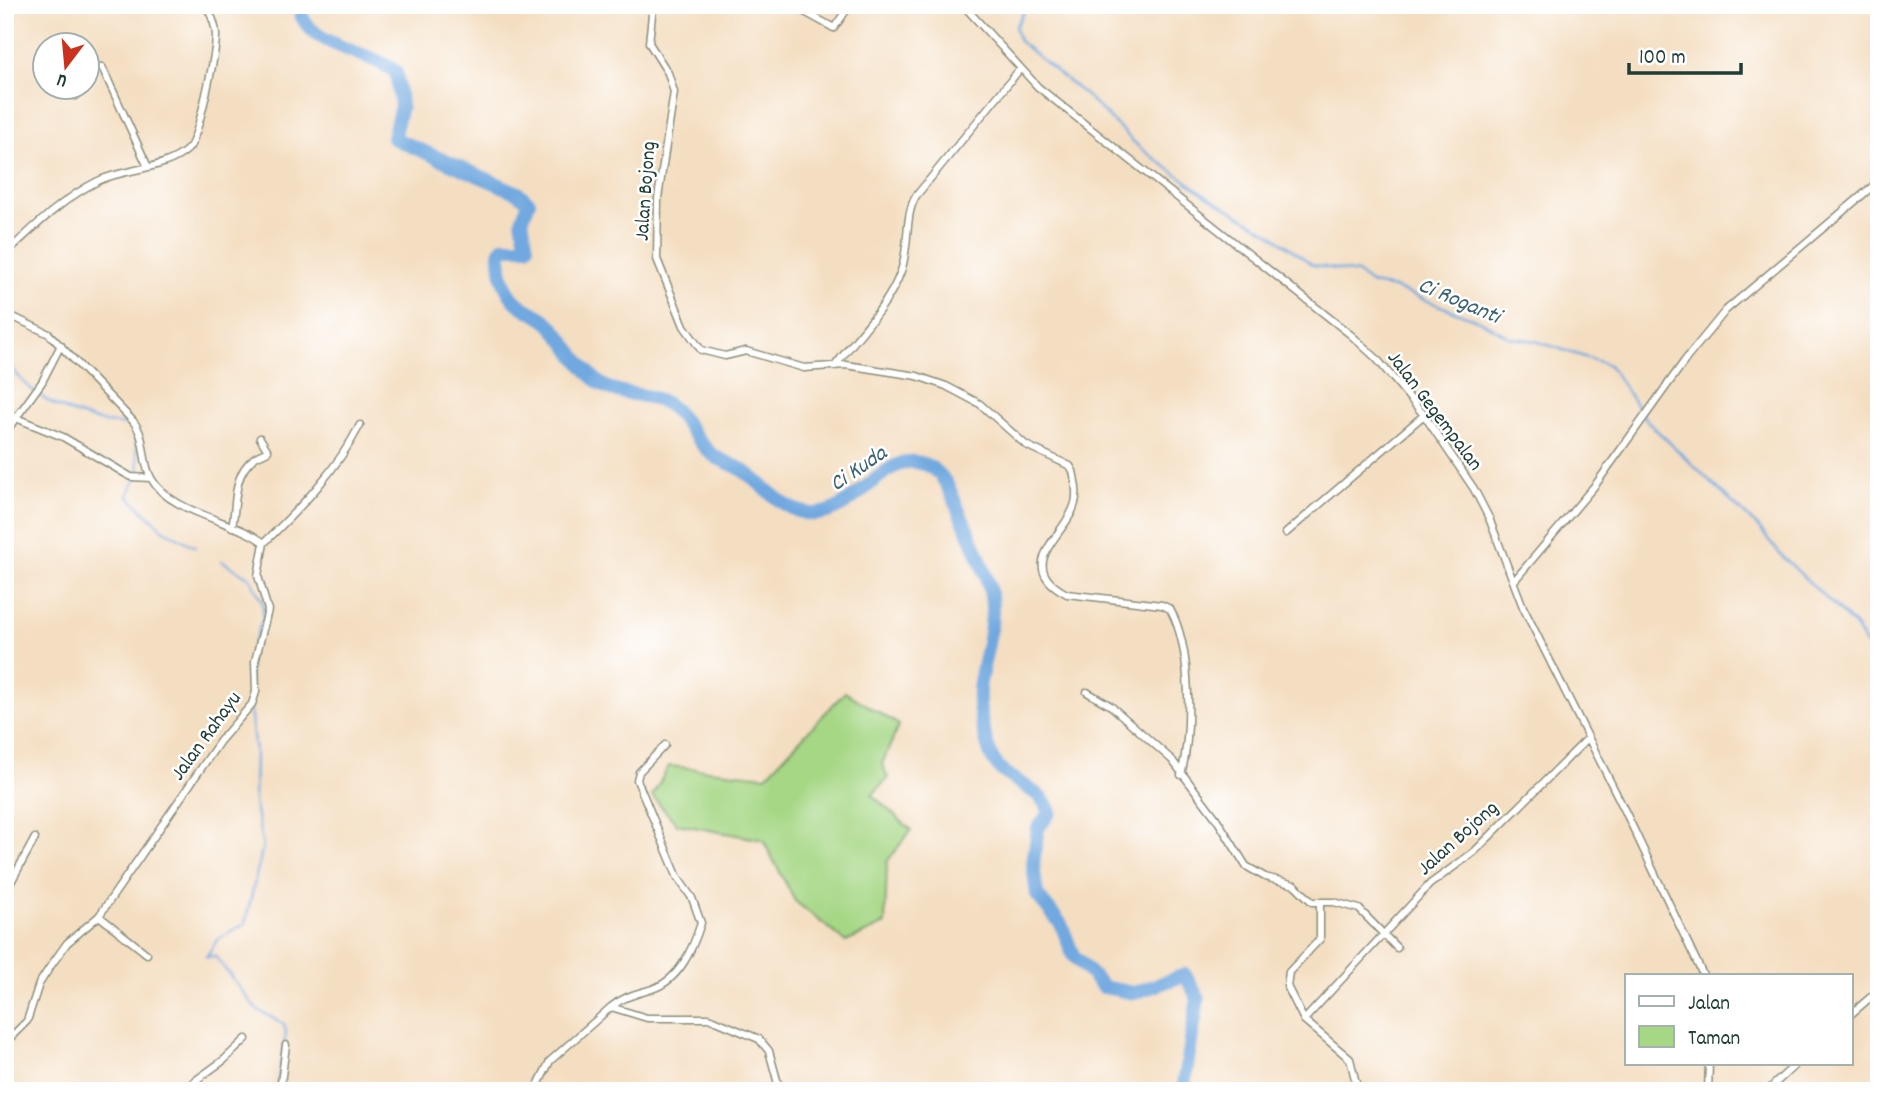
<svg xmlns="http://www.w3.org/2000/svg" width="1884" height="1096" viewBox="0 0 1884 1096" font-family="Dekko,sans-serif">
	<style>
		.green { fill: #a6d785; stroke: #628a5c; stroke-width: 2 }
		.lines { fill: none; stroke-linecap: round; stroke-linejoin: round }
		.stream { stroke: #70a8df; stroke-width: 2.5 }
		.river { stroke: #70a8df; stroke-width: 14 }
		.minor-casing { stroke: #8a8e7a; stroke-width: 9 }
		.minor { stroke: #fff; stroke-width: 6 }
		.labels { text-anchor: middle; stroke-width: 5; stroke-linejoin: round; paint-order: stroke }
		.street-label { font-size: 21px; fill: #1f3d34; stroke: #fff }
		.water-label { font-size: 23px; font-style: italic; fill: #3b6270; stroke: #fff }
	</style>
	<rect width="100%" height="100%" fill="#fff"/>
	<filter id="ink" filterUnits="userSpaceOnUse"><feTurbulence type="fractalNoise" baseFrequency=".0143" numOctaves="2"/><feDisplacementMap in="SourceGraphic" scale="14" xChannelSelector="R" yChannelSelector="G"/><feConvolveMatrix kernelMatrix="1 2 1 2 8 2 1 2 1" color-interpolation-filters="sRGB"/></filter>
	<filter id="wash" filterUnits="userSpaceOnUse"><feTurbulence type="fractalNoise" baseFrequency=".00686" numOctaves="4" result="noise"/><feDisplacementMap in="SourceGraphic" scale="28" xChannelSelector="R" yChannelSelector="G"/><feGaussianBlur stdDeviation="1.57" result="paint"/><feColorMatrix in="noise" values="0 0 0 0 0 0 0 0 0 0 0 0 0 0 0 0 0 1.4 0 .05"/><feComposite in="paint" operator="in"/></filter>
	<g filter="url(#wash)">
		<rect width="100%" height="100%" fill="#f4dec1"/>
		<!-- green -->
		<path class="green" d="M845,692L899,725L882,764L888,778L872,795L911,830L887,862L885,924L846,942L795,901L763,840L677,824L652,796L669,766L766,776Z"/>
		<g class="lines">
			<!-- stream -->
			<path class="stream" d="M1028,5L1015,27L1019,41L1091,100L1140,148L1207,196L1270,233L1313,265L1357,273L1372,284L1394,288L1482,322L1511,338L1536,341L1609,365L1648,422L1759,528L1781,555L1853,624L1871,652L1879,655
				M5,358C27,395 61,412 102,422C112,425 124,422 134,427L139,472L128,496L163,529L195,547
				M222,561L250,578L263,603V619L250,652V701
				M250,708L255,753L254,801L263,846L245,924L218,939L206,957L215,956L256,1009L284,1024L286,1033L276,1091"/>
			<!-- river -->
			<path class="river" d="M299,5C303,47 369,50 396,72L401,106L393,138L518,193L529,202L522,220L527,247H503L500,252C500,267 502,284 512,297C521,310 539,313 550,324C566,340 587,378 606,387C627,397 652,392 671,407C687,420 696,442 713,455C721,461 732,464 741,469C763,483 783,512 811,514C860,518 893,430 939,474C949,484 955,503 961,516C972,538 993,585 992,610C992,635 984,658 980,682C976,702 983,731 989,750C998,782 1038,782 1050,812L1038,828L1033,864L1037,895L1061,924L1073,955L1103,987L1134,993L1185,975L1198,998L1183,1091"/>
		</g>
	</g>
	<g filter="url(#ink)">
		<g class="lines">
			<defs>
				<path id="minor" d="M653,5L649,43L668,73L674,92L658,198L657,259L684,326L701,350L725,356L746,351L804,368L846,365L917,376L946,386L980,404L1026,445L1070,466L1073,471C1075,481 1078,493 1075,503C1068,534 1011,565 1067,594L1162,605L1170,609C1192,648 1192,733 1181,775
					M792,5L834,28L850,5
					M963,5L1038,87L1351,335L1376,358L1424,415L1474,489L1489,518L1523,607L1626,813L1703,975
					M88,70L92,66L102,67L147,165
					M76,96L79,88
					M5,254C34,227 62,199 98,181C125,168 166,170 188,149C198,141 216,52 216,36C216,25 211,15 206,5
					M5,313L49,334L133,421C147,438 141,460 151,478C170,514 236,520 264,543L258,576L268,610L255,661L256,692L252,704L220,741L99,916L67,943L50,967L39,984L27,1021L5,1043
					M835,366C856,337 889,306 901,271C910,246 904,216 916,196L1020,69
					M16,418L63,437L131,477L151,478
					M5,433L42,382L61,345
					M232,527C237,504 232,476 253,459C257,455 263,454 268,451L260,438
					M1286,533L1424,415
					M264,543C301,507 336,471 360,425
					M1514,581L1596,484L1686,359L1726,310L1879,181
					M1087,692L1111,706L1172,760L1216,818L1246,866L1265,877L1295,885L1312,902H1334L1359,909L1397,948
					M5,893L35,838
					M1320,904V939L1289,972L1287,986L1304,1020L1350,1059L1358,1091
					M99,916L147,954
					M611,1007C624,996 637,994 652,989C680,980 693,948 701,923L692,898L678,878L637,780L639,772L665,745
					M1851,1014L1879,990
					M1304,1020L1430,884L1474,852L1588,738
					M181,1091L224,1060L246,1039
					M280,1091L286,1045
					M535,1091L550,1061L611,1007L647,1018H709L759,1039L769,1051L780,1091
					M1708,1091L1709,1063
					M1767,1091L1797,1063"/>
			</defs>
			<!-- minor casing -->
			<use href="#minor" class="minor-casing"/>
			<!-- minor -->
			<use href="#minor" class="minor"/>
		</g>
	</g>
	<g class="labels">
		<!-- street labels -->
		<g class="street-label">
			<text transform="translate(644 191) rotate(-86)" y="7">Jalan Bojong</text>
			<text transform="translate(1436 410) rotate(53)" y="7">Jalan Gegempalan</text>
			<text transform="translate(205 735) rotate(-54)" y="7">Jalan Rahayu</text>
			<text transform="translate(1457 837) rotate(-42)" y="7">Jalan Bojong</text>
		</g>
		<!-- water labels -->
		<g class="water-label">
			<text transform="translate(1460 299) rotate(23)" y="8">Ci Roganti</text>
			<text transform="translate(857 467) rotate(-34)" y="8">Ci Kuda</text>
		</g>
	</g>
	<!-- margin -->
	<rect width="1884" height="1096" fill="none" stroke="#fff" stroke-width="28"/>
	<!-- legend -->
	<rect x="1625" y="974" width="228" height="91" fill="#ffffff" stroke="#a5b1ae" stroke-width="2"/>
	<rect x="1639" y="996" width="35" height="10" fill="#ffffff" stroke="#a5b1ae" stroke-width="2"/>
	<text x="1688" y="1009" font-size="21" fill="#1f3d34">Jalan</text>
	<rect x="1639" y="1026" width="35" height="21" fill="#a6d785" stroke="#a5b1ae" stroke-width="2"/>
	<text x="1688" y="1044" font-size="21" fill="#1f3d34">Taman</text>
	<!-- north arrow -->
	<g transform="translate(66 66) rotate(196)"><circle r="33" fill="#ffffff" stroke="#a5b1ae" stroke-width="2"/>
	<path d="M0-5L12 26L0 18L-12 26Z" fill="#c8321e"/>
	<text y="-10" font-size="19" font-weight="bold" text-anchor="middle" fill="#1f3d34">U</text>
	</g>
	<!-- scale -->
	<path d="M1629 63v10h112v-10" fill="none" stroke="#1f3d34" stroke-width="3.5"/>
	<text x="1639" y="63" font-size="21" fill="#1f3d34" stroke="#ffffff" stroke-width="5" paint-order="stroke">100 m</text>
</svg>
